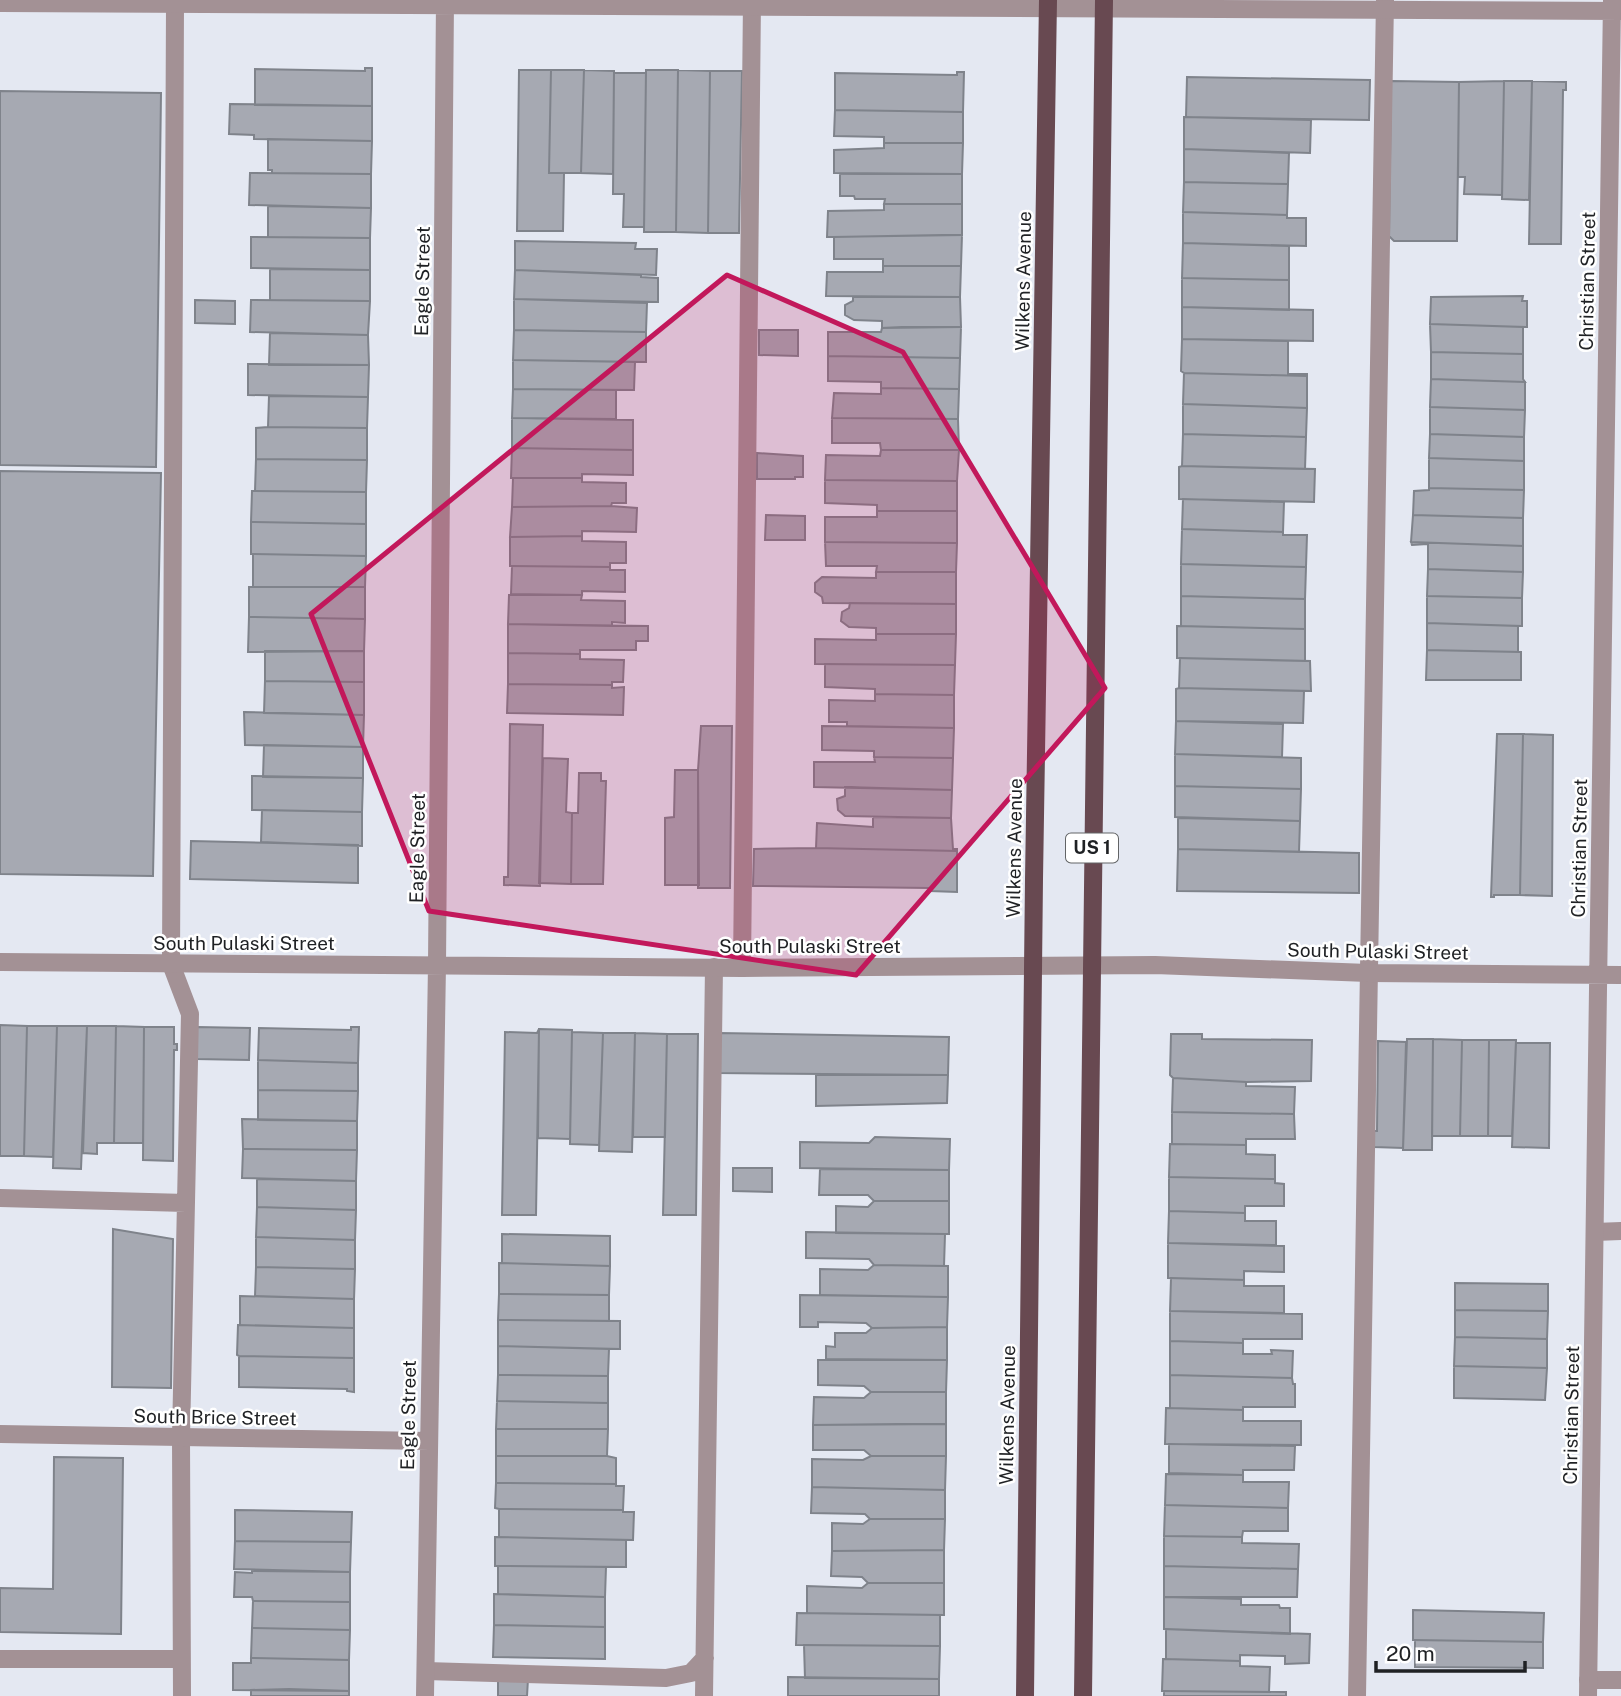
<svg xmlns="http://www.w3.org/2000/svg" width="1621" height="1696" viewBox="0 0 1621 1696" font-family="'Public Sans',sans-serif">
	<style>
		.building { fill: #a6a9b2; stroke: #7f838b; stroke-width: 2 }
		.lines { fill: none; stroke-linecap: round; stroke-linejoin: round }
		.service { stroke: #a39195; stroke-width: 18 }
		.minor { stroke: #a39195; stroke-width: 18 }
		.primary { stroke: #684951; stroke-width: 18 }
		.marked { fill: #c2185b; fill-opacity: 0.2; stroke: #c2185b; stroke-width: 5; stroke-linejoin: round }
		.labels { text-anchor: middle; stroke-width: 5; stroke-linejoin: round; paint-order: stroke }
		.shield { fill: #fff; stroke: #626466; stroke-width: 2 }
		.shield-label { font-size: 18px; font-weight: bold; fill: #1f2124 }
		.street-label { font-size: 19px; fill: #1f2124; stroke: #fff }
	</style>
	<rect width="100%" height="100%" fill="#e4e8f2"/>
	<!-- building -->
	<path class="building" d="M365,68H372V106L255,105V69L365,71Z
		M519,70H551L549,173H564L563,231H517Z
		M551,70H584L581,173H549Z
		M584,70L614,71L613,174L581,173Z
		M646,70H678L676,232H644Z
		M678,70L710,71L708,233L676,232Z
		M710,71H742L739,233H708Z
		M957,72H964L963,112L835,110V73L957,75Z
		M614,73H646L644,227H623L624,194H613Z
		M1187,77L1370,80L1369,120L1186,117Z
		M1391,81L1459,82L1457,241H1394L1389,236Z
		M1504,81L1502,195L1464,194L1465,177H1458L1459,82Z
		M1504,81H1532L1529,200L1502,199Z
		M1532,81L1566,82V90H1563L1561,244H1529Z
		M0,91L161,93L156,467L0,465Z
		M230,104L372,106V141L254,139V135L229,134Z
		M835,110L963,112V143H884V137L834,136Z
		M1184,117L1311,120L1310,153L1184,149Z
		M268,139L372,141L371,174L272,173V170H268Z
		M884,143H963L962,174L834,173V150L884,148Z
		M1184,149L1289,153L1288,184L1184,182Z
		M250,173L371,174V208L249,205Z
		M840,174H962V204H884L885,199H855L854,196H840Z
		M1184,182L1288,184L1287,215L1183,212Z
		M884,204H962V235L827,237L828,211L884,210Z
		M268,206L371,208L370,238L268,237Z
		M1183,212L1287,215V218H1306V246L1183,243Z
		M943,235H962L961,266H883V259H834V237Z
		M251,237L370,238V270L251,268Z
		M515,241L636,243L635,249H657L656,275L515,270Z
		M1183,243L1289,246V280L1182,278Z
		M883,266H961L960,297L826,296L827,272H883Z
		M270,269L370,270V301L270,300Z
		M515,270L641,275V277L658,278V302L514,299Z
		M1182,278L1289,280V310L1182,307Z
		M1523,296L1522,301H1527V327L1430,324L1431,297Z
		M853,297H960L961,327L882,328V321L854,320L845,315V305L853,301Z
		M514,299L647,303L646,332L514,330Z
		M195,300L235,301V324L195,323Z
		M251,300L370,301L368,335L250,332Z
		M1182,307L1313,310V341L1182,339Z
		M1430,324L1523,327V354L1431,352Z
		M902,327H961L960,358L828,356V332H881L882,328Z
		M514,330L646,332V362L513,360Z
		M759,330H798V356L759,355Z
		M270,333L368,335L369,365H269Z
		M1182,339L1288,341V374H1307V376L1184,373L1181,371Z
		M1431,352L1523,354V379L1525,382L1431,379Z
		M828,356L960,358L959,389L881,388V382L828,381Z
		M513,360L635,362L634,390L513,389Z
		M248,364L369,365L368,397L248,395Z
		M1184,373L1307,376V408L1183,404Z
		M1431,379L1525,382V410L1430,407Z
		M881,388L959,389L958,419L832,418L834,393L881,394Z
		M513,389L616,390V419L512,418Z
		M269,396L368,397L367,428L268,427Z
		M1183,404L1307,408L1306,437L1183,434Z
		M1430,407L1525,410L1524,437L1430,434Z
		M512,418L633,420V450L512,448Z
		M832,418L958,419L959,450H881L880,443H832Z
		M268,427L367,428V460L256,459V428Z
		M1183,434L1306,437L1305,469L1182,466Z
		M1430,434L1524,437V461L1429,458Z
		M512,448L633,450V475L582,474V478H511Z
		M881,450H959L957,481L825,480L826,455L880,456Z
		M757,453L803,456V477H795V479H757Z
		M1429,458L1524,461V490L1429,488Z
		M256,459L367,460L366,492L255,491Z
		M1182,466L1315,469L1314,502L1179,499V467Z
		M0,471L161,473L153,876L0,874Z
		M513,478H582V482L626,483V503H612L611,506L512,507Z
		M825,480L957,481V511H877V505L825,503Z
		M1429,488L1524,490L1523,518L1413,515L1414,491L1429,490Z
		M252,491L366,492V524L251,522Z
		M1183,499L1284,502L1283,532L1182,529Z
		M611,506L637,508L636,532L582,531V536L510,537L512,507Z
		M877,511H957V543L825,542V517H877Z
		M766,515L805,516V540H765Z
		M1413,515L1523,518V546L1411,542Z
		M251,522L366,524V556L251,554Z
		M1182,529L1283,532V535H1307L1306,567L1181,564Z
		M582,536V541L626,542V563H610V567L510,566V537Z
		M825,542L957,543L956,572H876L877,566H826Z
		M1411,542L1523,546V572L1428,569V544L1412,545Z
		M253,554L366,556L365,587H253Z
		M1181,564L1306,567L1305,599L1181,596Z
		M512,566L610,567V570H625V592L582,591V595L511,594Z
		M1428,569L1523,572L1522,598L1427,596Z
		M876,572H956V604L823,603L822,597L815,592V583L822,577L876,578Z
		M249,587H365V619L249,617Z
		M509,595H582L581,600L625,601V623L612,622V626L508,624Z
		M1181,596L1305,599V629L1181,626Z
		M1427,596L1522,598V626L1427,623Z
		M850,603L956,604V634H876V628L849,627L841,621L842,612L849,608Z
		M249,617L365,619L364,651L248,652Z
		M1427,623L1518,626V652L1427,650Z
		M508,624L648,626V641H636V650H580V654L508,653Z
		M1177,626L1305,629V661L1177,658Z
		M876,634H956L955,665L815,664V639L876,640Z
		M1427,650L1521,652V680H1426Z
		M265,651H364V682L265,681Z
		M508,653L580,654V659L624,660L623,682H612V685L508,684Z
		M1180,658L1310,661L1311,691L1179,688Z
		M825,664L955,665L954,695L875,694V689L825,687Z
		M265,681L364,682V715L264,713Z
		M508,684L612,685V688L624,687L623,715L507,713Z
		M1179,688L1304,691L1303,723L1176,721V689Z
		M875,694L954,695V728L847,726V722H829V700L875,701Z
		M244,712L364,715L363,747L245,745Z
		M1176,721L1283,724L1282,757L1175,754Z
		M510,724L543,725L540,886L504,885V877H508Z
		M701,726H732L730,888H698V770Z
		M822,726L954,728L953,758L874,757V751L822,750Z
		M1497,734H1523L1520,895H1494V897H1491Z
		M1523,734L1553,735L1552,896L1520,895Z
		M264,745L363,747V778L263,777Z
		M1175,754L1301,758V789L1175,786Z
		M874,757L953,758L952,790L814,787V762H875Z
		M543,758L568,759L566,812L572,813L571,884L539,883Z
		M675,770H698L699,885H665V818L674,817Z
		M579,773H601V781H606L603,884H571L572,813H578Z
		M252,776L363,778L362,812L252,810Z
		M1175,786L1301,789L1300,821L1175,817Z
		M845,787L952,790L951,818L845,816L838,810L837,799L845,796Z
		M262,810L362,812V846L261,842Z
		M873,817L951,818L953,849H957V851L816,848L817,823L873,827Z
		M1178,818L1300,821L1299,852L1178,849Z
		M191,841L358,845V883L190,879Z
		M816,848L957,851V892L930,891V888L753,886L754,849Z
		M1178,849L1359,853V893L1177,891Z
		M0,1025L27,1026L24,1156H0Z
		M27,1026H57L53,1157L24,1156Z
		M57,1026H87L81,1169L53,1168Z
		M87,1026H116L114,1143H97V1154L83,1153Z
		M116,1026L144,1027L143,1143H114Z
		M144,1027H174V1044H177V1050H174L173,1161L143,1160Z
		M197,1027L250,1028L249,1060L196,1059Z
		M351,1027H359L358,1063L258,1060L259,1028L351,1030Z
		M539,1029L572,1030L570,1139L538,1138Z
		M539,1029L536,1215H502L505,1032L537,1033Z
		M572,1032L603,1033L599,1145L570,1144Z
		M603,1033H635L632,1152L599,1151Z
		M635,1033L667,1034L665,1137H633Z
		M719,1033L949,1037L948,1075L718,1073Z
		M667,1034H698L696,1215H663Z
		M1171,1034H1202V1039L1312,1040L1311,1081L1246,1082L1173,1078L1170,1075Z
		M1407,1039H1433L1432,1150H1403Z
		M1433,1039L1462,1040L1460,1136H1432Z
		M1462,1040H1489L1488,1136H1460Z
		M1489,1040H1516L1512,1136H1488Z
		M1378,1041L1406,1042L1403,1148L1374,1147V1131H1377Z
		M1516,1043H1550L1549,1148L1512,1147Z
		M258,1060L358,1063V1091L258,1090Z
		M816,1075H948L947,1103L816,1106Z
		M1173,1078L1246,1082V1086L1295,1087L1294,1114L1172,1112Z
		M258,1090L358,1091L357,1121L258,1120Z
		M1172,1112L1294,1114L1295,1139H1246V1145L1172,1144Z
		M242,1119L357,1121V1150L243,1149Z
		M875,1137L950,1139L949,1170L800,1168V1142L869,1143Z
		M1170,1144L1246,1145V1154L1275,1155V1179L1169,1177Z
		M243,1149L357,1150L356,1181L242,1178Z
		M733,1168H772V1192L733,1191Z
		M820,1169L949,1170V1201H874L868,1195H819Z
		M1169,1177L1275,1179V1183L1284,1184V1206H1245V1213L1169,1211Z
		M257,1179L356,1181V1210L257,1207Z
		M874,1201H949V1234L836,1233V1206L868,1207Z
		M257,1207L356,1210L355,1240L256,1237Z
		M1169,1211L1245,1213V1221H1276V1245L1168,1243Z
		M113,1229L173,1239L171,1388L112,1387Z
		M806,1232L945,1234L944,1266L874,1265L869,1259L806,1258Z
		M502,1234L610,1236V1266L502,1263Z
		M256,1237L355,1240V1269L256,1267Z
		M1168,1243L1284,1246V1272L1244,1271V1280L1168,1278Z
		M499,1263L610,1266L609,1295L499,1294Z
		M874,1265L948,1266V1297L820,1295V1269L868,1270Z
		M256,1267L355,1269L354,1299L255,1296Z
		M1171,1278L1244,1280V1286H1284V1313L1170,1311Z
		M1455,1283L1548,1284V1311L1455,1310Z
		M499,1294L609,1295V1321L498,1320Z
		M800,1295L948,1297L947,1327L872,1328L866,1323L818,1322V1327H800Z
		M240,1296L354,1299V1328L240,1325Z
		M1455,1310L1548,1311L1547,1339L1455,1337Z
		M1170,1311L1302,1314V1339H1243V1343L1170,1341Z
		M498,1320L620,1321V1349L498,1346Z
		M238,1325L354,1328V1358L239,1356L237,1355Z
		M947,1327V1360L826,1359V1346L835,1347V1333H866L872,1328Z
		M1455,1337L1547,1339V1368L1454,1366Z
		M1170,1341L1243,1343V1354H1272L1271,1350L1293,1351L1292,1378L1170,1375Z
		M498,1346L609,1349L608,1376L498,1375Z
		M239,1356L354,1358V1392L347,1391V1389L239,1387Z
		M818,1360H947L946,1392H871L864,1386L818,1385Z
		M1454,1366L1547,1368L1545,1400L1454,1398Z
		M498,1375L608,1376V1403L497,1401Z
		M1170,1375L1292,1378L1293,1384H1295V1407H1243V1410L1170,1408Z
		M871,1392H946V1424L813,1425L814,1397L864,1398Z
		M497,1401L608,1403V1429H496Z
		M1166,1408L1243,1410V1421H1301V1445L1165,1444Z
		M898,1424H946V1456H871L864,1450H813V1425Z
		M496,1429H608L607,1456H496Z
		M1169,1444L1295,1446L1294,1470H1243V1475L1169,1473Z
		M496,1456H607L616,1458V1484L496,1483Z
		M871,1456H946L945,1490L812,1487V1459L863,1460Z
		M54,1457L123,1458L121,1634L0,1632V1588L53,1589Z
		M1166,1474L1243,1475V1482H1289L1288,1508L1165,1505Z
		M496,1483L616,1484V1486H624L623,1510L499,1509L495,1508Z
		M812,1487L945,1490V1519H870L865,1514L811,1513Z
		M1165,1505L1288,1508V1531H1243L1242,1537L1164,1536Z
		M499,1509L623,1510V1512H634L633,1540L499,1537Z
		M235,1510L352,1512L351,1542L235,1541Z
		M870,1519H945L944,1550L832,1551V1523L863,1524Z
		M1164,1536L1242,1537V1543L1299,1544L1298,1569L1164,1566Z
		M495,1537L626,1540V1567L495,1566Z
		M235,1541L351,1542L350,1572L234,1569Z
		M944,1550V1583H868L862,1577L831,1576L832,1551Z
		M498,1566L606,1567L605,1597L498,1594Z
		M1164,1566L1298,1569L1297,1597H1164Z
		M252,1571L350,1572V1602L253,1601L252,1597H234L235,1572L252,1573Z
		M868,1583H944V1615L807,1613V1586L862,1588Z
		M494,1594L605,1597V1627L494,1625Z
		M1164,1597L1241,1599V1605H1279L1280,1608H1290V1634L1164,1629Z
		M253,1601L350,1602V1630L252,1628Z
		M1413,1610L1544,1613L1543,1642L1413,1640Z
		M797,1613L940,1615V1646L796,1645Z
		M494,1625L605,1627V1659L493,1657Z
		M252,1628L350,1630L349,1660L251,1658Z
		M1166,1629L1310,1634L1309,1663L1285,1664V1656L1240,1655V1661L1166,1659Z
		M1415,1640L1543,1642V1668L1415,1667Z
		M804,1645L940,1646L939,1679L805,1678Z
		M251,1658L349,1660V1691L233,1690V1663H251Z
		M1163,1659L1240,1661V1666L1270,1667L1269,1692L1162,1691Z
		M788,1677L939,1679V1696H788Z
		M498,1679H528L527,1696H498Z
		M289,1689L349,1691V1696H251V1690Z
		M1164,1691L1286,1692V1696H1164Z"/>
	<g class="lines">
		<!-- service -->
		<path class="service" d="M175,4L171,964L190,1014L181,1437L182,1696
			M742,968L752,0
			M0,1198L186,1203
			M1595,1232L1621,1231
			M0,1659H181
			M426,1671L666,1678L691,1673L705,1658
			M1588,1680H1621
			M704,1696L714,967
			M1357,1696L1385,0"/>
		<!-- minor -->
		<path class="minor" d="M0,3L1621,11
			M0,962L742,968L1155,965L1368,973L1621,975
			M0,1434L429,1441
			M425,1696L437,965L445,0
			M1588,1696L1612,0"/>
		<!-- primary -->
		<path class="primary" d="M1025,1696L1034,879L1048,0
			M1083,1696L1104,0"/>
	</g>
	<!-- marked area -->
	<path class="marked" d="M727,275L903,352L1105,688L856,975L429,911L311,614Z"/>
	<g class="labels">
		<!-- shield labels -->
		<rect class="shield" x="1066" y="833.5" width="52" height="29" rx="5"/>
		<g class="shield-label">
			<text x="1092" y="854">US 1</text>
		</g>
		<!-- street labels -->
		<g class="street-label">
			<text transform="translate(422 281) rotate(-89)" y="7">Eagle Street</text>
			<text transform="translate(1023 281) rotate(-89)" y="7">Wilkens Avenue</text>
			<text transform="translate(1587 281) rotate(-89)" y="7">Christian Street</text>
			<text transform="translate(417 848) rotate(-89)" y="7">Eagle Street</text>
			<text transform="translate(1014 848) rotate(-89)" y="7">Wilkens Avenue</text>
			<text transform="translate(1579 848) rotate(-89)" y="7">Christian Street</text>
			<text x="244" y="950">South Pulaski Street</text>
			<text x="810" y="953">South Pulaski Street</text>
			<text transform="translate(1378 951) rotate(1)" y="7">South Pulaski Street</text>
			<text transform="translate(408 1415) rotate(-89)" y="7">Eagle Street</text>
			<text transform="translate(1007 1415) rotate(-89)" y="7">Wilkens Avenue</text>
			<text transform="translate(1571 1415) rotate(-89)" y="7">Christian Street</text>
			<text transform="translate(215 1417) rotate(1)" y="7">South Brice Street</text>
		</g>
	</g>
	<!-- scale -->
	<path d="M1376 1661v10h149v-10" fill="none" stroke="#1f2124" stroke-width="3.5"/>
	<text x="1386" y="1661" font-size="21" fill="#1f2124" stroke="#ffffff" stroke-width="5" paint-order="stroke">20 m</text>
</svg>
